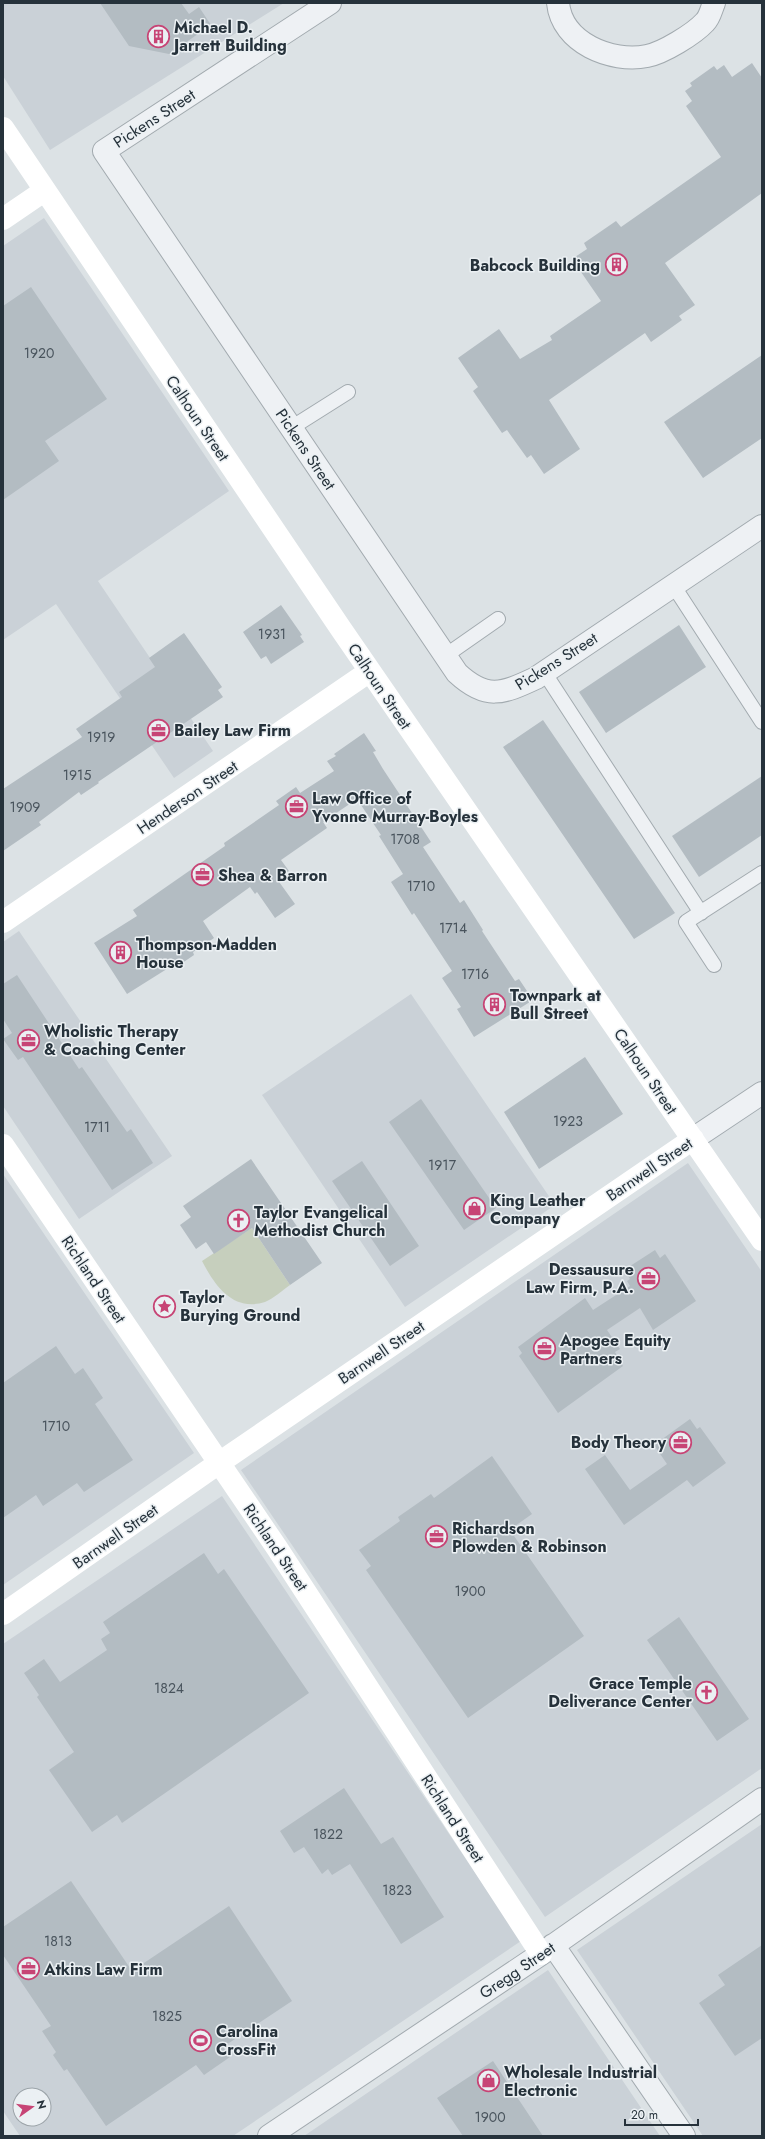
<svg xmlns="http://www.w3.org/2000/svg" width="765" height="2139" viewBox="0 0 765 2139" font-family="Jost,sans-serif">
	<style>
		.built { fill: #cad1d7; fill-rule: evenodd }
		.green { fill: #c6cfbd }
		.building { fill: #b3bcc2 }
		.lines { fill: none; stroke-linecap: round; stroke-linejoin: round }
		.lane-casing { stroke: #a2aaaf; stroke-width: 16 }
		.street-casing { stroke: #a2aaaf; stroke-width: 24 }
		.lane { stroke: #eef1f4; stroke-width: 14 }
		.street { stroke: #eef1f4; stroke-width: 22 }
		.secondary { stroke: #fff; stroke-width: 22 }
		.labels { text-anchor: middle; stroke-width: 3; stroke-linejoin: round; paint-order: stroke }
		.number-label { font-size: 14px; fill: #49545d }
		.poi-label { font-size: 16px; font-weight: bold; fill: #26323b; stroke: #ebf0f3; text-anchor: start }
		.street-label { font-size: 16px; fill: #26323b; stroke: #ebf0f3 }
	</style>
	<rect width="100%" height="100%" fill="#dce2e5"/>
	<!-- built -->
	<path class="built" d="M3,3H284L50,150L3,76Z
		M44,218L229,491L98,581L213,751L174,778L56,604L3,640V246Z
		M19,931L172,1156L79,1219L3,1106V942Z
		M411,994L555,1205L405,1307L262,1095Z
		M688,1163L762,1272V1768L545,1917L241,1470Z
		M3,1174L194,1453L3,1585Z
		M222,1496L521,1941L233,2136H20L3,2111V1644ZM20,2095H44V2119H20Z
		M762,1824V2136H703L577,1950Z
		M548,1970L660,2136H304Z"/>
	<!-- green -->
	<path class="green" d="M252,1228L290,1285C283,1290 273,1299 265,1302C233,1312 215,1286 202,1261Z"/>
	<!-- building -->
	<path class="building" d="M100,3H181L189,14L199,7L211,25L169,54L129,46Z
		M752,63L762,78V193L665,263L695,305L679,316L682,320L651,342L645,333L549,400L580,449L544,474L531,455L527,458L507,430L502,433L473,391L478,387L458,358L499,329L520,359L552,340L550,336L601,301L572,259L587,249L584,243L616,221L621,227L721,157L686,106L692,101L685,91L692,86L690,83L714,66L717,70L724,65L732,77Z
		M31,287L107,399L45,441L59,461L3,500V306Z
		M762,355V438L703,478L664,422Z
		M281,605L302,635L300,636L304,642L271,664L266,656L261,659L243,632Z
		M679,625L706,667L606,733L579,692Z
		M184,633L222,687L218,690L223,697L98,782L99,783L81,795L79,792L39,822L41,825L3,851V789L82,737L76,729L122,697L119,692L155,667L149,658Z
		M543,720L675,913L634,939L503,747Z
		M364,733L376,751L373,752L383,769L431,842L423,847L460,903L464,900L483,930L482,931L515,981L519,979L533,1000L474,1037L457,1009L461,1007L442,978L452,971L414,913L412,915L391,882L403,874L379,836L381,835L357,799L323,822L327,828L281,860L289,871L277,879L295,904L275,918L257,892L255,894L250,887L203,921L214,938L193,952L194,955L172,970L170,967L127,994L94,943L137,916L133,910L225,846L224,843L279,805L276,801L296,787L300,793L334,771L327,761L336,756L334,754Z
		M762,776V835L699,877L672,836Z
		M17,975L79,1069L82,1067L127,1132L131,1129L153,1163L112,1190L23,1057L18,1060L3,1039L12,1033L3,1019V984Z
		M585,1057L623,1114L539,1169L504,1112Z
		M421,1099L496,1208L464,1230L389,1122Z
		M251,1159L322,1263L290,1285L252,1228L214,1254L206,1242L196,1249L180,1225L191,1217L183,1206Z
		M362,1161L419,1246L390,1266L332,1181Z
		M655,1250L660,1258L665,1254L696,1301L653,1330L640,1308L607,1330L620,1349L615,1352L623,1366L558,1413L519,1356L522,1353L518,1347L585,1298L593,1310L630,1286L627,1281L630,1279L624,1270Z
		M56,1346L75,1374L83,1368L103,1398L95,1404L133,1460L84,1492L77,1483L43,1506L36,1495L3,1518V1383Z
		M690,1419L697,1429L700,1427L726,1463L693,1487L687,1480L624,1525L585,1469L605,1455L630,1490L667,1464L654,1445Z
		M492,1456L532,1514L515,1526L519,1532L514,1536L584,1636L468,1718L366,1570L371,1566L359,1550L400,1521L398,1517L431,1494L434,1498Z
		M204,1553L218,1574L224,1569L309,1693L122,1823L117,1815L92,1832L49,1770L74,1752L37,1697L39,1695L24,1673L44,1659L60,1682L107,1650L101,1639L110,1633L103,1622Z
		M679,1617L749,1719L717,1741L647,1640Z
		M344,1788L381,1844L393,1837L444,1917L401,1944L350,1864L332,1875L328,1869L322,1874L304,1847L294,1853L280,1831Z
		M71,1881L132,1971L229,1906L292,2001L223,2047L230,2057L204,2075L196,2065L106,2126L67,2069L64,2071L53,2055L56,2052L42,2031L51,2026L3,1955V1927Z
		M762,1945V2038L735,2056L699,2003L725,1985L718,1975Z
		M493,2061L543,2136H463L437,2098Z"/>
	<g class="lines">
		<defs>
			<path id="lane" d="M291,428L348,392
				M673,585L762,722
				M445,656L498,619
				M544,672L701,913
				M714,965L686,922L762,873"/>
			<path id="street" d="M330,3L104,151L457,673C486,700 502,694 536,678L762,526
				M558,3C562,43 611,63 647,56C663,53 694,34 705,22C710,17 711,10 714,3
				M693,1139L762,1093
				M553,1945L684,2136
				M269,2136L541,1954L762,1799"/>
		</defs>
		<!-- lane casing -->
		<use href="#lane" class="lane-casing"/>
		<!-- street casing -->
		<use href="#street" class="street-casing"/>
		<!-- lane -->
		<use href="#lane" class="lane"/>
		<!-- street -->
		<use href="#street" class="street"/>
		<!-- secondary -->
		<path class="secondary" d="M3,128L341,629L762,1240
			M3,219L44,191
			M3,922L370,671
			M3,1145L277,1548L541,1954
			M3,1614L219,1463L693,1139"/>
	</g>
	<!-- icons -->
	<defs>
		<symbol id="building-ring" viewBox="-11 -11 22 22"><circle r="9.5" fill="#ebf0f3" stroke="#c74475" stroke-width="1.5"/><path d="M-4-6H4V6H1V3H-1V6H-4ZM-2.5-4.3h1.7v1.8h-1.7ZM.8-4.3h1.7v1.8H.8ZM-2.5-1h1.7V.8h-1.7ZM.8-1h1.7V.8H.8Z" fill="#c74475"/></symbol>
		<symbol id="office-ring" viewBox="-11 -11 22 22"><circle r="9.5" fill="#ebf0f3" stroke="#c74475" stroke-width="1.5"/><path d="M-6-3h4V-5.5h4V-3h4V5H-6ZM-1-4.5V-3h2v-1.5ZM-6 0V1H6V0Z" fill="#c74475"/></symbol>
		<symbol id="shop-ring" viewBox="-11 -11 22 22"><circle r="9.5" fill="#ebf0f3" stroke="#c74475" stroke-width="1.5"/><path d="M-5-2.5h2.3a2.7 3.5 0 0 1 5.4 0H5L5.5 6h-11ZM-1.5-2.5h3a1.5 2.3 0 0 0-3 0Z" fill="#c74475"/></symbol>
		<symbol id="church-ring" viewBox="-11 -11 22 22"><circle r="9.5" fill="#ebf0f3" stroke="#c74475" stroke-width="1.5"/><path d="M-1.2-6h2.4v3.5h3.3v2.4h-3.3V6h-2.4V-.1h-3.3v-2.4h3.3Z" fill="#c74475"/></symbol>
		<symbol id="sight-ring" viewBox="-11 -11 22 22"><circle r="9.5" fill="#ebf0f3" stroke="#c74475" stroke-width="1.5"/><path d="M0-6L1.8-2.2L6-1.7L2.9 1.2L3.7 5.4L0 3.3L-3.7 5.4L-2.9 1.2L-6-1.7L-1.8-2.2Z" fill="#c74475"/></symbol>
		<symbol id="stadium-ring" viewBox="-11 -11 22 22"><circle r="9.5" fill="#ebf0f3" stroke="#c74475" stroke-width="1.5"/><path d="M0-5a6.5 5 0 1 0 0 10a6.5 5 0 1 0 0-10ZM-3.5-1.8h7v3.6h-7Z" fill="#c74475"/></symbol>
	</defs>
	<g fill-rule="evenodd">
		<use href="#building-ring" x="146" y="24" width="25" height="25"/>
		<use href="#building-ring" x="604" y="252" width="25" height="25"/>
		<use href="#office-ring" x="146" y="718" width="25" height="25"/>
		<use href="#office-ring" x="284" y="794" width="25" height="25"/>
		<use href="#office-ring" x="190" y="862" width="25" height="25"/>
		<use href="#building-ring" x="108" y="940" width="25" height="25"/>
		<use href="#building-ring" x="482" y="992" width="25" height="25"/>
		<use href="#office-ring" x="16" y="1028" width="25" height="25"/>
		<use href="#shop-ring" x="462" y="1196" width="25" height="25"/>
		<use href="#church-ring" x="226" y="1208" width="25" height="25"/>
		<use href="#office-ring" x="636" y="1266" width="25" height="25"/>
		<use href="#sight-ring" x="152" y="1294" width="25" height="25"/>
		<use href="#office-ring" x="532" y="1336" width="25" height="25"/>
		<use href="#office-ring" x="668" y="1430" width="25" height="25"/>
		<use href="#office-ring" x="424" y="1524" width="25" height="25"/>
		<use href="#church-ring" x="694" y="1680" width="25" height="25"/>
		<use href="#office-ring" x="16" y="1956" width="25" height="25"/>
		<use href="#stadium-ring" x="188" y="2028" width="25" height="25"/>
		<use href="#shop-ring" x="476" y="2068" width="25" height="25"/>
	</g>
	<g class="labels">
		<!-- number labels -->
		<g class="number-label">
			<text x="39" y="358">1920</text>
			<text x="272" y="639">1931</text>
			<text x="101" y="742">1919</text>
			<text x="77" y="780">1915</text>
			<text x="25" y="812">1909</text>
			<text x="405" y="844">1708</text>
			<text x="421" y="891">1710</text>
			<text x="453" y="933">1714</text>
			<text x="475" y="979">1716</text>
			<text x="568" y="1126">1923</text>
			<text x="97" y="1132">1711</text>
			<text x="442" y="1170">1917</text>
			<text x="56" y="1431">1710</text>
			<text x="470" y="1596">1900</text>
			<text x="169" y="1693">1824</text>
			<text x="328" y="1839">1822</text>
			<text x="397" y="1895">1823</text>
			<text x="58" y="1946">1813</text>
			<text x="167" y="2021">1825</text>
			<text x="490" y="2122">1900</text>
		</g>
		<!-- poi labels -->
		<g class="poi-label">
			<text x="174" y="33">Michael D.<tspan x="174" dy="18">Jarrett Building</tspan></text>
			<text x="600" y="271" text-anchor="end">Babcock Building</text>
			<text x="174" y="736">Bailey Law Firm</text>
			<text x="312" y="804">Law Office of<tspan x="312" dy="18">Yvonne Murray-Boyles</tspan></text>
			<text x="218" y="881">Shea &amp; Barron</text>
			<text x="136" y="950">Thompson-Madden<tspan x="136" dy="18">House</tspan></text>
			<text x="510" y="1001">Townpark at<tspan x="510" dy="18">Bull Street</tspan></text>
			<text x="44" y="1037">Wholistic Therapy<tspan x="44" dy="18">&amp; Coaching Center</tspan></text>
			<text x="490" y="1206">King Leather<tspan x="490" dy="18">Company</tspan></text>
			<text x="254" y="1218">Taylor Evangelical<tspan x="254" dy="18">Methodist Church</tspan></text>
			<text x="634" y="1275" text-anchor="end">Dessausure<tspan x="634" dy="18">Law Firm, P.A.</tspan></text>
			<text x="180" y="1303">Taylor<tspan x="180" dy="18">Burying Ground</tspan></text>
			<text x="560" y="1346">Apogee Equity<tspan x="560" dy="18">Partners</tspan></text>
			<text x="666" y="1448" text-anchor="end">Body Theory</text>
			<text x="452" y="1534">Richardson<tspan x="452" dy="18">Plowden &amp; Robinson</tspan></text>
			<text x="692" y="1689" text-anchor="end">Grace Temple<tspan x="692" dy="18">Deliverance Center</tspan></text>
			<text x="44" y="1975">Atkins Law Firm</text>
			<text x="216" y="2037">Carolina<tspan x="216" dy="18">CrossFit</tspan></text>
			<text x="504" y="2078">Wholesale Industrial<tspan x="504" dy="18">Electronic</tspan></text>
		</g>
		<!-- street labels -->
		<g class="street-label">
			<text transform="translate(154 118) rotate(-33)" y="6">Pickens Street</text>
			<text transform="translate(198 418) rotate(56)" y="6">Calhoun Street</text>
			<text transform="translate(306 449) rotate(56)" y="6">Pickens Street</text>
			<text transform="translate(556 661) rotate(-32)" y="6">Pickens Street</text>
			<text transform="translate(380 686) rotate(56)" y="6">Calhoun Street</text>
			<text transform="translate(187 797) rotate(-34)" y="6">Henderson Street</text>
			<text transform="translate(646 1071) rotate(56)" y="6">Calhoun Street</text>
			<text transform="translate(649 1169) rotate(-34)" y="6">Barnwell Street</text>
			<text transform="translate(94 1279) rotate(56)" y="6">Richland Street</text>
			<text transform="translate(381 1352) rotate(-34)" y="6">Barnwell Street</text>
			<text transform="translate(115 1536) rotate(-35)" y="6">Barnwell Street</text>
			<text transform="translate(276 1547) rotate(56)" y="6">Richland Street</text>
			<text transform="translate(453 1818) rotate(57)" y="6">Richland Street</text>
			<text transform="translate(517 1970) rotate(-34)" y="6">Gregg Street</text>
		</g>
	</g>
	<!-- border -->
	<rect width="765" height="2139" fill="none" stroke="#26323b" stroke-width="8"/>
	<!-- north arrow -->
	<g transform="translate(32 2107) rotate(76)"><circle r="19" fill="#ebf0f3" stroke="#9ca4a9"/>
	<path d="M0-3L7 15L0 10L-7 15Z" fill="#c74475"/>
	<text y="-6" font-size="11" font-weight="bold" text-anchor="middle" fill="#26323b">N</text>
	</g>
	<!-- scale -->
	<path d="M625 2119v6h73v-6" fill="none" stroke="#26323b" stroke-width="2"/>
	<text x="631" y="2119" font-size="12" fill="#26323b" stroke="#ebf0f3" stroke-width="3" paint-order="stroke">20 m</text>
</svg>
